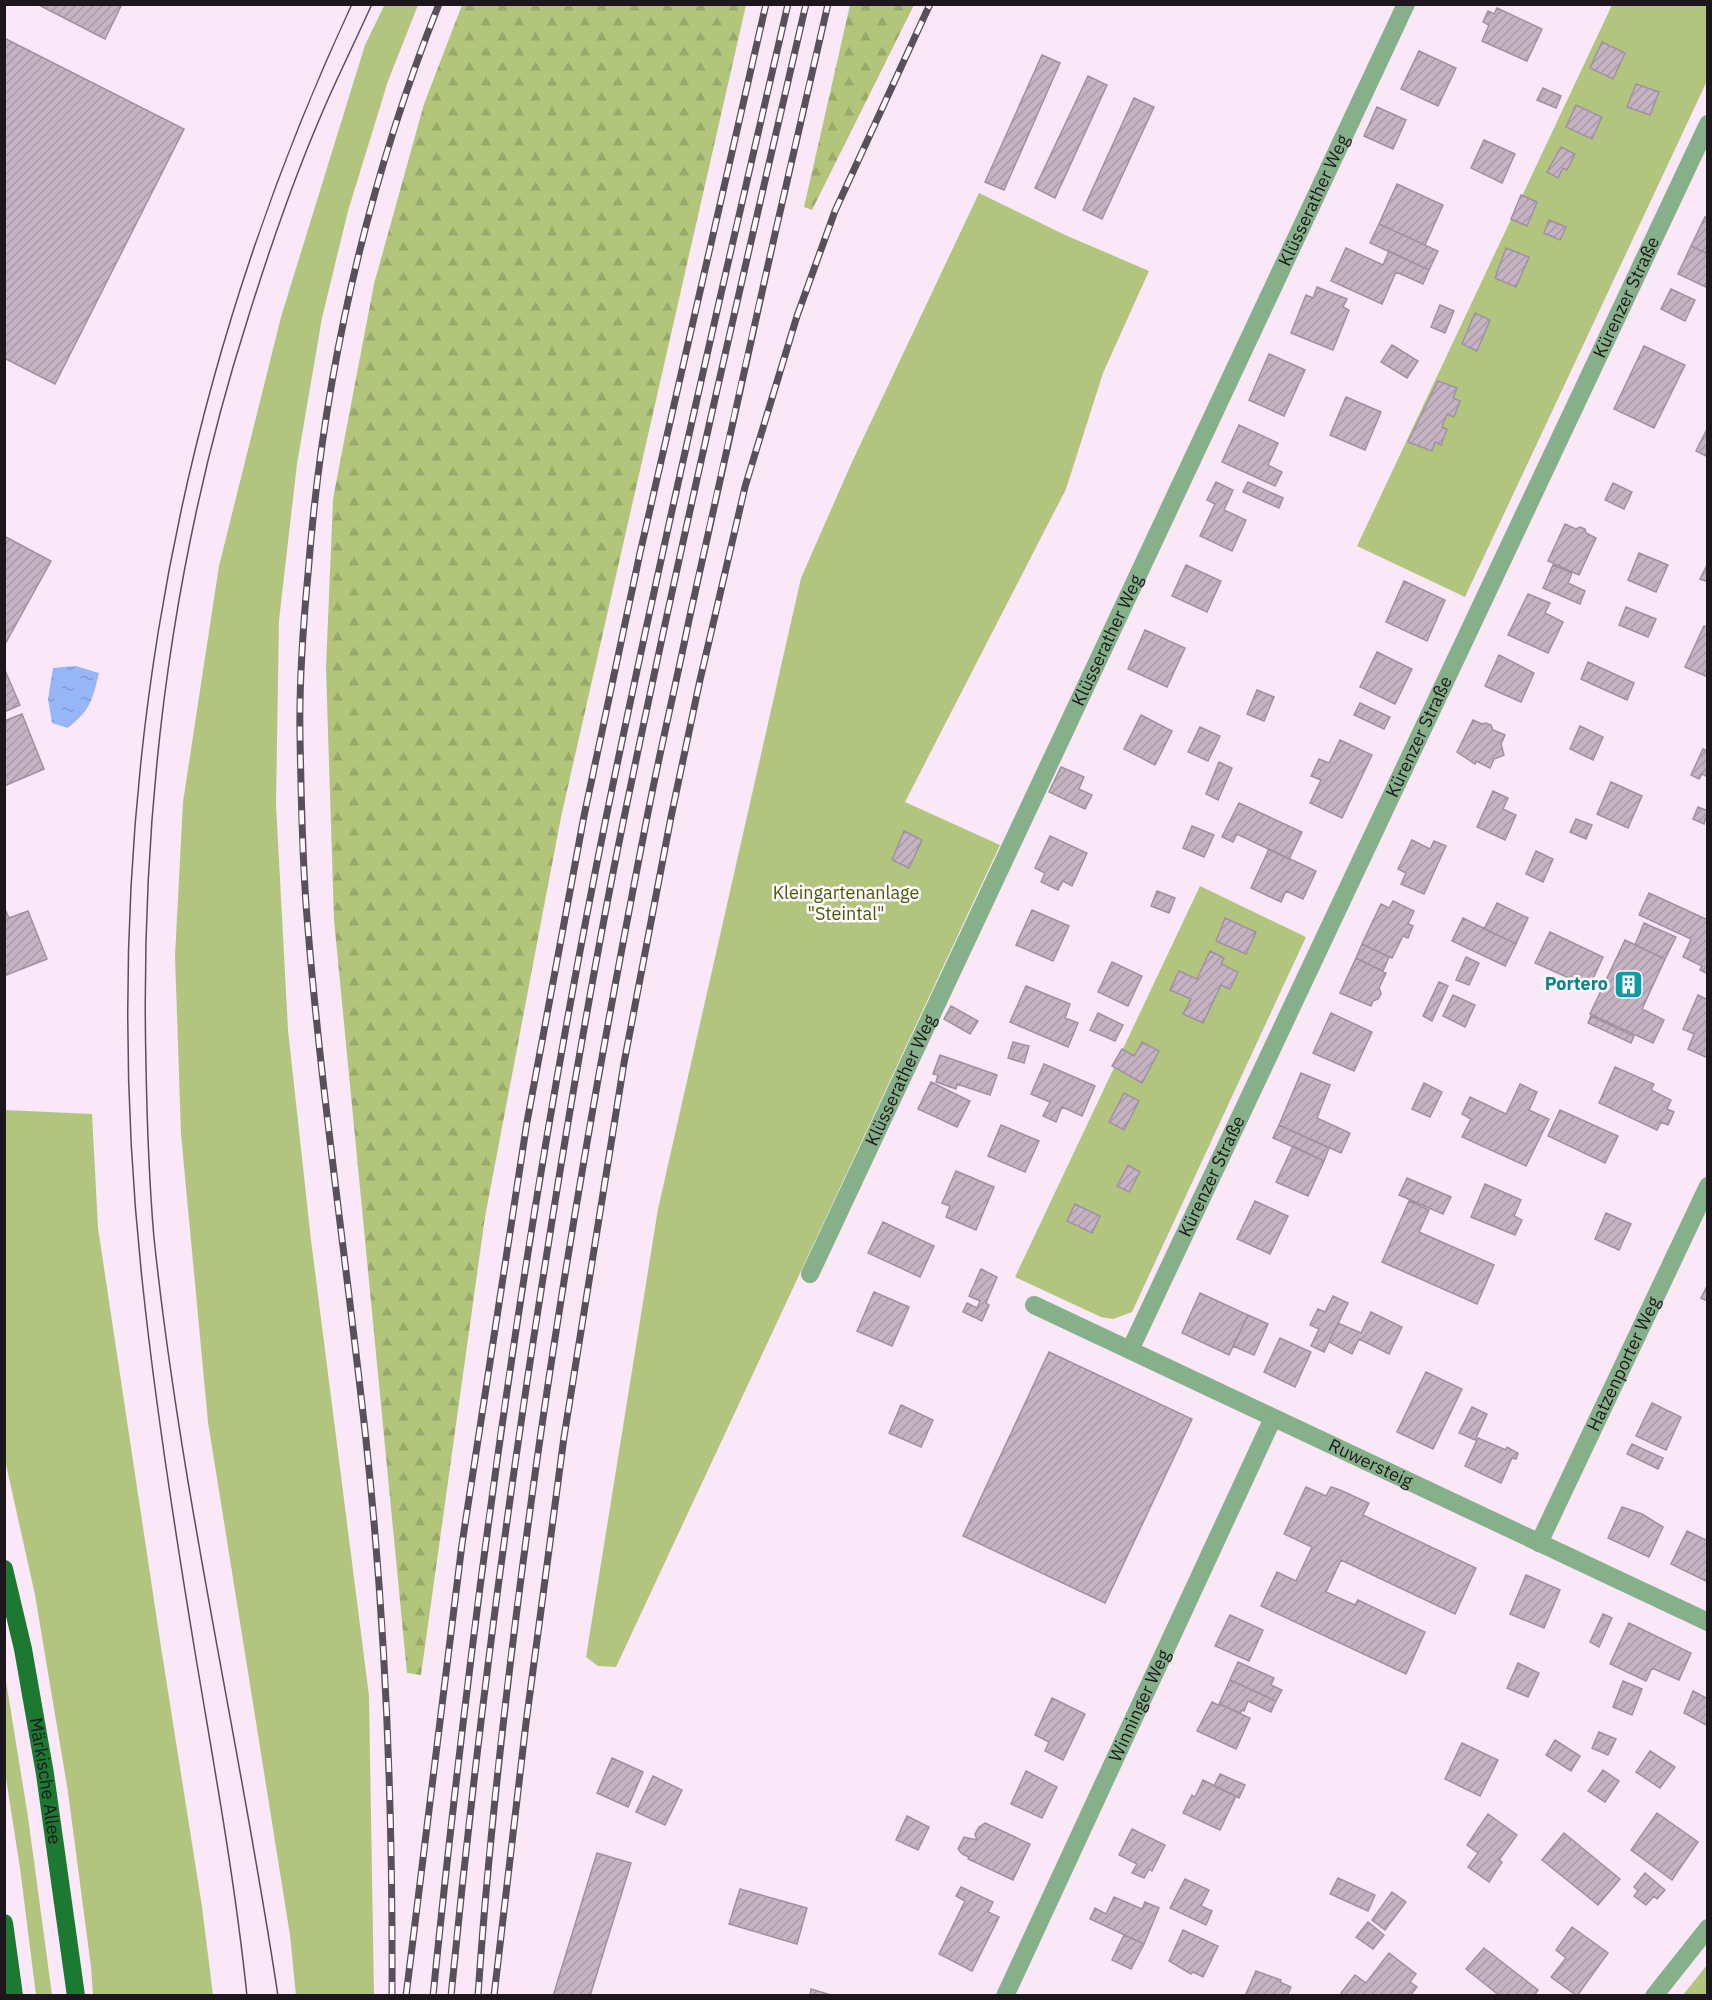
<svg xmlns="http://www.w3.org/2000/svg" width="1712" height="2000" viewBox="0 0 1712 2000" font-family="'IBM Plex Sans',sans-serif">
	<style>
		.green { fill: #b2c57e }
		.forest { fill: url(#forest-firs) }
		.water { fill: url(#water-ripples) }
		.building { fill: url(#building-hatch); stroke: #a190a0; stroke-width: 1.5 }
		.lines { fill: none; stroke-linecap: round; stroke-linejoin: round }
		.minor { stroke: #85b089; stroke-width: 18 }
		.major { stroke: #1b7932; stroke-width: 18 }
		.tram { stroke: #595059; stroke-width: 1.5 }
		.rail-casing { stroke: #595059; stroke-width: 7 }
		.rail { stroke: #fdf9fd; stroke-width: 4.5; stroke-dasharray: 14; stroke-linecap: butt }
		.labels { text-anchor: middle; stroke-width: 5; stroke-linejoin: round; paint-order: stroke }
		.street-label { font-size: 18px; fill: #1d171d; stroke: #fdf9fd }
		.park-label { font-size: 18px; fill: #4a5a00; stroke: #fdf9fd }
		.culture-label { font-size: 18px; font-weight: bold; fill: #0d838f; stroke: #fdf9fd; text-anchor: end }
	</style>
	<defs>
		<pattern id="forest-firs" width="22" height="20" patternUnits="userSpaceOnUse" patternTransform="scale(1.5)"><rect width="22" height="20" fill="#b2c67b"/><path d="M5 1l3.5 6h-7zM16 11l3.5 6h-7z" fill="#99a96a"/></pattern>
		<pattern id="water-ripples" width="26" height="14" patternUnits="userSpaceOnUse" patternTransform="scale(1.5)"><rect width="26" height="14" fill="#96b6f8"/><path d="M2 4q2-2 4 0t4 0M15 11q2-2 4 0t4 0" fill="none" stroke="#819cd4"/></pattern>
		<pattern id="building-hatch" width="6" height="6" patternUnits="userSpaceOnUse" patternTransform="scale(1.5)"><rect width="6" height="6" fill="#c5b3c3"/><path d="M-1 1l2-2M0 6l6-6M5 7l2-2" fill="none" stroke="#a999a7"/></pattern>
	</defs>
	<rect width="100%" height="100%" fill="#fae7f8"/>
	<!-- green -->
	<path class="green" d="M385,4L418,5L388,81L348,211L322,318L297,464L279,620L276,804L288,1030L311,1240L369,1696L374,1995L296,1996L290,1935L208,1422L181,1134L175,956L183,802L219,566L281,317L365,45Z
		M1612,5H1707V81L1465,597L1357,546Z
		M979,193L1063,234L1149,271L1103,373L1066,489L905,802L1000,845L616,1667L598,1666L586,1657L658,1209L801,578L852,462Z
		M1200,886L1306,937L1132,1312L1113,1319L1101,1317L1015,1277Z
		M5,1110L92,1114L98,1228L161,1647L202,1907L213,1995H93L91,1967L68,1792L35,1595L5,1460Z
		M5,1675L28,1817L52,1995H36L20,1868L5,1772Z
		M1707,1965V1995H1683Z"/>
	<!-- forest -->
	<path class="forest" d="M462,5H746L561,817L485,1217L421,1675L407,1673L334,920L326,668L333,499L374,284L424,104Z
		M850,5H914L812,210L804,207Z"/>
	<!-- water -->
	<path class="water" d="M76,666L99,673C92,701 91,709 68,728L52,723L48,699L53,668Z"/>
	<!-- building -->
	<path class="building" d="M37,4H122L105,39Z
		M1497,8L1542,29L1527,61L1482,41L1489,25L1483,22L1488,11L1494,14Z
		M4,38L184,129L55,384L4,358Z
		M1602,42L1625,53L1613,79L1590,68Z
		M1419,51L1456,68L1438,106L1401,89Z
		M1042,55L1060,63L1004,190L985,182Z
		M1088,76L1107,85L1055,198L1035,188Z
		M1636,84L1659,92L1650,115L1627,107Z
		M1543,88L1561,96L1556,108L1537,100Z
		M1134,98L1154,107L1102,219L1083,210Z
		M1576,105L1602,117L1592,139L1566,127Z
		M1377,107L1406,120L1393,149L1364,136Z
		M1484,140L1515,154L1502,183L1471,168Z
		M1561,147L1575,154L1567,170L1563,168L1558,178L1547,172Z
		M1397,184L1443,205L1425,245L1379,224Z
		M1521,195L1537,202L1527,226L1511,219Z
		M1705,217L1708,218V254L1691,246Z
		M1549,220L1566,227L1560,240L1544,233Z
		M1379,224L1438,251L1429,270L1370,243Z
		M1691,246L1708,254V288L1678,274Z
		M1346,248L1383,265L1389,251L1429,270L1423,284L1396,272L1382,304L1331,281Z
		M1506,248L1529,257L1516,287L1495,278Z
		M1317,287L1347,299L1343,307L1349,310L1333,350L1291,333L1306,295L1313,298Z
		M1671,289L1695,300L1685,321L1661,309Z
		M1440,305L1454,311L1445,333L1431,327Z
		M1475,313L1490,320L1477,351L1462,344Z
		M1392,345L1418,361L1407,378L1381,362Z
		M1644,346L1685,365L1654,428L1614,409Z
		M1269,354L1305,370L1284,416L1249,400Z
		M1438,381L1457,388L1453,398L1460,401L1454,417L1447,414L1442,427L1447,429L1441,445L1435,442L1432,451L1408,442Z
		M1346,397L1381,412L1365,450L1330,435Z
		M1239,425L1278,443L1268,465L1282,472L1275,486L1222,462Z
		M1708,427V457L1696,451Z
		M1216,482L1233,490L1224,510L1246,520L1232,551L1200,536L1215,504L1207,500Z
		M1248,482L1283,498L1279,508L1243,492Z
		M1613,483L1632,492L1624,509L1605,500Z
		M1565,524L1576,529L1580,527L1585,529L1586,533L1596,538L1579,575L1548,561Z
		M4,536L51,561L4,646Z
		M1639,553L1668,565L1656,592L1628,580Z
		M1708,563V582L1700,579Z
		M1186,565L1221,581L1207,612L1172,596Z
		M1553,565L1572,573L1568,583L1585,591L1580,604L1543,588Z
		M1404,581L1445,600L1427,641L1386,622Z
		M1528,594L1550,603L1545,613L1563,622L1548,653L1508,635Z
		M1626,607L1656,619L1648,637L1619,625Z
		M1704,626L1708,627V677L1685,667Z
		M1145,630L1185,648L1167,687L1128,669Z
		M1377,652L1412,669L1395,704L1360,687Z
		M1499,655L1534,673L1521,702L1485,686Z
		M1588,662L1634,683L1627,700L1581,679Z
		M4,668L20,705L4,712Z
		M1257,690L1274,697L1264,721L1247,714Z
		M1360,703L1390,717L1384,729L1354,715Z
		M22,714L44,769L4,786V721Z
		M1141,715L1172,731L1155,765L1124,749Z
		M1473,720L1482,724L1486,723L1491,725L1493,730L1505,735L1501,744L1504,755L1494,759L1490,768L1476,761L1475,764L1457,752Z
		M1580,726L1603,737L1593,760L1570,749Z
		M1200,727L1220,736L1208,761L1188,752Z
		M1340,740L1372,755L1342,818L1310,803L1321,780L1311,776L1319,759L1329,763Z
		M1703,749L1708,751V777L1702,774L1699,779L1691,775Z
		M1219,762L1232,768L1218,800L1206,794Z
		M1061,767L1084,777L1079,789L1092,795L1085,809L1049,792Z
		M1611,782L1642,796L1628,828L1597,814Z
		M1493,791L1508,798L1503,809L1516,815L1505,840L1477,827Z
		M1239,803L1302,832L1289,859L1237,834L1233,842L1222,837Z
		M1698,807L1708,811L1704,824L1693,819Z
		M1576,819L1592,825L1586,839L1570,832Z
		M1192,826L1214,835L1204,857L1183,848Z
		M904,831L922,840L909,868L892,860Z
		M1050,836L1087,853L1072,886L1063,881L1058,890L1041,882L1045,873L1035,868Z
		M1412,840L1430,849L1434,841L1446,846L1424,894L1401,884L1406,873L1398,869Z
		M1269,849L1316,871L1303,899L1286,891L1281,902L1251,888Z
		M1536,851L1553,859L1543,882L1526,874Z
		M1157,891L1175,898L1169,913L1151,906Z
		M1649,893L1708,920V974L1700,970L1702,966L1683,957L1691,939L1639,915Z
		M1393,901L1414,911L1408,924L1413,926L1408,938L1403,936L1392,958L1362,944L1381,904L1389,908Z
		M1497,903L1528,918L1516,944L1484,929Z
		M4,907L9,918L28,911L47,959L4,976Z
		M1032,910L1069,926L1053,961L1016,945Z
		M1225,918L1256,932L1246,954L1216,941Z
		M1463,918L1516,944L1505,966L1452,941Z
		M1644,923L1676,937L1665,959L1635,945Z
		M1550,932L1603,957L1589,987L1535,963Z
		M1625,940L1665,959L1642,1009L1664,1020L1653,1043L1590,1014Z
		M1362,944L1389,957L1383,971L1356,958Z
		M1210,951L1224,958L1221,964L1238,972L1230,989L1221,985L1203,1023L1183,1014L1191,999L1170,990L1179,971L1197,979Z
		M1466,957L1479,963L1469,985L1456,980Z
		M1356,958L1386,973L1379,988L1381,994L1378,999L1373,1001L1371,1006L1340,993Z
		M1112,962L1142,976L1128,1006L1098,992Z
		M1439,982L1448,986L1432,1021L1423,1016Z
		M1026,986L1070,1004L1065,1018L1078,1023L1068,1047L1010,1022Z
		M1453,995L1475,1005L1465,1027L1443,1016Z
		M1698,995L1708,1000V1058L1688,1049L1694,1034L1683,1029Z
		M951,1006L978,1021L970,1034L944,1019Z
		M1098,1013L1123,1025L1115,1041L1090,1030Z
		M1331,1013L1372,1032L1354,1071L1313,1053Z
		M1591,1016L1634,1036L1631,1043L1588,1023Z
		M1013,1042L1029,1046L1024,1063L1008,1058Z
		M1142,1042L1159,1051L1142,1083L1112,1066L1122,1049L1134,1056Z
		M940,1055L997,1075L990,1095L957,1084L956,1089L936,1082L938,1075L933,1074Z
		M1044,1064L1095,1086L1082,1116L1062,1107L1056,1122L1043,1116L1050,1102L1031,1094Z
		M1615,1067L1654,1084L1651,1090L1671,1100L1667,1109L1674,1112L1668,1125L1661,1122L1657,1130L1599,1103Z
		M1301,1073L1330,1085L1317,1118L1350,1133L1341,1153L1279,1125Z
		M931,1082L970,1101L957,1127L918,1109Z
		M1424,1083L1442,1092L1430,1117L1412,1109Z
		M1520,1084L1537,1092L1529,1110L1549,1119L1526,1166L1462,1137L1471,1119L1462,1114L1470,1097L1506,1114Z
		M1124,1093L1139,1101L1124,1130L1109,1122Z
		M1560,1110L1618,1136L1605,1163L1548,1136Z
		M1001,1125L1039,1141L1025,1172L988,1156Z
		M1279,1125L1329,1148L1324,1161L1273,1138Z
		M1293,1146L1324,1161L1308,1196L1276,1182Z
		M1128,1165L1140,1172L1129,1192L1117,1186Z
		M956,1171L994,1187L976,1230L946,1217L950,1206L942,1203Z
		M1407,1178L1451,1197L1443,1214L1399,1195Z
		M1485,1184L1521,1200L1514,1216L1522,1220L1515,1235L1471,1217Z
		M1255,1201L1288,1216L1270,1254L1237,1239Z
		M1409,1201L1429,1210L1419,1232L1494,1265L1477,1304L1382,1262Z
		M1075,1204L1100,1216L1092,1233L1067,1221Z
		M1606,1213L1631,1224L1619,1250L1595,1239Z
		M883,1222L934,1246L920,1277L868,1253Z
		M981,1269L997,1277L986,1303L989,1305L982,1321L963,1312L967,1303L977,1308L980,1301L969,1296Z
		M1708,1284V1301L1701,1298Z
		M874,1292L909,1307L892,1346L857,1331Z
		M1200,1293L1248,1315L1229,1355L1182,1333Z
		M1333,1296L1348,1303L1324,1352L1311,1346L1319,1329L1310,1325L1318,1309L1325,1312Z
		M1371,1312L1402,1327L1389,1354L1359,1339L1352,1354L1329,1342L1338,1323L1361,1333Z
		M1248,1315L1268,1324L1254,1355L1233,1346Z
		M1280,1338L1311,1352L1295,1387L1264,1372Z
		M1049,1352L1192,1419L1105,1603L963,1536Z
		M1426,1372L1462,1389L1433,1449L1397,1432Z
		M1652,1403L1681,1417L1666,1450L1636,1436Z
		M901,1405L933,1420L921,1447L889,1433Z
		M1472,1407L1487,1414L1475,1440L1459,1433Z
		M1478,1438L1506,1450L1507,1447L1518,1453L1516,1459L1512,1458L1501,1483L1465,1466Z
		M1632,1444L1663,1458L1658,1469L1627,1454Z
		M1306,1487L1326,1496L1331,1487L1340,1490L1369,1503L1363,1515L1476,1568L1455,1614L1341,1560L1326,1592L1355,1605L1358,1600L1425,1632L1406,1674L1261,1606L1277,1572L1296,1581L1312,1547L1284,1534Z
		M1622,1507L1642,1514L1663,1527L1649,1557L1608,1538Z
		M1687,1531L1708,1541V1582L1671,1564Z
		M1526,1575L1560,1590L1544,1628L1510,1614Z
		M1603,1614L1612,1618L1599,1647L1590,1642Z
		M1230,1615L1263,1630L1249,1661L1215,1646Z
		M1629,1623L1691,1653L1679,1680L1652,1668L1646,1681L1610,1664Z
		M1238,1662L1274,1678L1271,1685L1282,1690L1276,1701L1230,1680Z
		M1518,1663L1539,1673L1528,1697L1507,1688Z
		M1230,1680L1276,1701L1271,1712L1248,1701L1244,1711L1242,1710L1240,1713L1219,1704Z
		M1623,1681L1642,1689L1632,1715L1613,1707Z
		M1693,1691L1708,1699V1726L1684,1713Z
		M1052,1698L1085,1714L1063,1760L1045,1751L1049,1742L1035,1735Z
		M1212,1702L1218,1705L1219,1704L1250,1718L1236,1749L1197,1731Z
		M1599,1732L1616,1739L1608,1755L1592,1748Z
		M1555,1740L1580,1756L1571,1771L1546,1755Z
		M1462,1743L1498,1760L1480,1796L1445,1779Z
		M1650,1751L1675,1767L1660,1788L1636,1772Z
		M612,1758L643,1772L628,1807L597,1793Z
		M1603,1770L1619,1781L1605,1802L1588,1791Z
		M1026,1771L1057,1787L1042,1818L1011,1804Z
		M1220,1774L1245,1785L1239,1798L1214,1786Z
		M653,1776L682,1790L665,1825L636,1812Z
		M1203,1780L1236,1796L1220,1830L1183,1813L1192,1795L1195,1797Z
		M1657,1813L1698,1842L1672,1880L1631,1850Z
		M1488,1814L1517,1835L1499,1860L1502,1862L1489,1882L1468,1867L1478,1853L1467,1845Z
		M907,1816L929,1827L918,1850L896,1840Z
		M985,1823L1030,1844L1013,1880L968,1859L969,1857L962,1854L958,1849L964,1837L977,1840L975,1834L979,1827Z
		M1132,1829L1165,1845L1152,1871L1149,1869L1144,1878L1132,1873L1137,1864L1119,1855Z
		M1564,1833L1620,1879L1598,1905L1542,1860Z
		M597,1853L631,1863L590,1996H553Z
		M1645,1873L1665,1890L1657,1899L1654,1896L1646,1905L1634,1896L1638,1891L1634,1887Z
		M1338,1878L1375,1895L1368,1911L1330,1894Z
		M1185,1879L1209,1890L1201,1906L1212,1911L1206,1925L1170,1908Z
		M961,1887L993,1902L988,1912L999,1917L972,1971L939,1954L965,1901L956,1896Z
		M740,1889L807,1908L797,1944L729,1924Z
		M1392,1892L1406,1902L1385,1930L1372,1920Z
		M1114,1897L1142,1909L1145,1902L1159,1908L1144,1944L1090,1919L1095,1908L1106,1914Z
		M1368,1922L1384,1935L1373,1949L1356,1937Z
		M1572,1927L1608,1953L1577,1996L1551,1977L1566,1958L1556,1950Z
		M1183,1930L1218,1946L1203,1977L1193,1972L1191,1974L1169,1961Z
		M1124,1935L1144,1944L1131,1969L1112,1960Z
		M1484,1948L1538,1990L1534,1996H1500L1466,1969Z
		M1389,1953L1416,1974L1410,1982L1417,1987L1410,1996H1343L1341,1993L1355,1975L1366,1983Z
		M1256,1971L1281,1980L1280,1982L1291,1987L1287,1996H1245Z
		M811,1989L834,1996H810Z"/>
	<g class="lines">
		<!-- minor -->
		<g class="minor">
			<path id="s1" d="M810,1274L1406,4"/>
			<path id="s2" d="M1034,1305L1708,1622"/>
			<path id="s3" d="M1130,1350L1708,124"/>
			<path id="s4" d="M1539,1543L1708,1186"/>
			<path id="s5" d="M1005,1996L1273,1418"/>
			<path d="M1654,1996L1708,1928"/>
		</g>
		<!-- major -->
		<g class="major">
			<path id="s6" d="M4,1569L23,1649L45,1774L76,1996"/>
			<path d="M4,1923L14,1996"/>
		</g>
		<!-- tram -->
		<path class="tram" d="M247,1996C235,1880 214,1766 195,1652C175,1531 156,1410 143,1288C94,844 163,410 352,4
			M278,1996C240,1743 181,1493 154,1238C149,1180 147,1123 146,1065C140,813 171,559 248,318C271,244 297,169 329,97C343,66 358,35 372,4"/>
		<defs>
			<path id="rail" d="M392,1996C393,1810 386,1625 366,1440C347,1266 321,1092 307,917C302,857 301,796 300,735C299,682 303,627 308,574C323,378 366,187 439,4
				M406,1996L462,1544L527,1122L584,816L640,553L766,4
				M433,1996C473,1601 527,1207 606,818C662,546 725,275 788,4
				M451,1996C475,1749 507,1504 546,1259C569,1112 594,964 624,818C680,546 743,275 806,4
				M478,1996C490,1816 512,1638 537,1460C567,1248 604,1038 645,828C658,759 675,689 689,620C734,414 780,209 828,4
				M494,1996L526,1723L564,1437L624,1063L671,817L700,680L745,487L797,316L835,211L930,4"/>
		</defs>
		<!-- rail casing -->
		<use href="#rail" class="rail-casing"/>
		<!-- rail -->
		<use href="#rail" class="rail"/>
	</g>
	<!-- icons -->
	<defs>
		<symbol id="building-square" viewBox="-11 -11 22 22"><rect x="-9" y="-9" width="18" height="18" rx="4" fill="#0f9aa8" stroke="#fdf9fd"/><path d="M-4-6H4V6H1V3H-1V6H-4ZM-2.5-4.3h1.7v1.8h-1.7ZM.8-4.3h1.7v1.8H.8ZM-2.5-1h1.7V.8h-1.7ZM.8-1h1.7V.8H.8Z" fill="#fff"/></symbol>
	</defs>
	<g fill-rule="evenodd">
		<use href="#building-square" x="1612" y="968" width="33" height="33"/>
	</g>
	<g class="labels">
		<!-- street labels -->
		<g class="street-label">
			<text dy="6" stroke="none"><textPath href="#s1" startOffset="1186">Klüsserather Weg</textPath></text>
			<text dy="6" stroke="none"><textPath href="#s3" startOffset="1164">Kürenzer Straße</textPath></text>
			<text dy="6" stroke="none"><textPath href="#s1" startOffset="700">Klüsserather Weg</textPath></text>
			<text dy="6" stroke="none"><textPath href="#s3" startOffset="678">Kürenzer Straße</textPath></text>
			<text dy="6" stroke="none"><textPath href="#s1" startOffset="214">Klüsserather Weg</textPath></text>
			<text dy="6" stroke="none"><textPath href="#s3" startOffset="192">Kürenzer Straße</textPath></text>
			<text dy="6" stroke="none"><textPath href="#s4" startOffset="198">Hatzenporter Weg</textPath></text>
			<text dy="6" stroke="none"><textPath href="#s2" startOffset="372">Ruwersteig</textPath></text>
			<text dy="6" stroke="none"><textPath href="#s5" startOffset="320">Winninger Weg</textPath></text>
			<text dy="6" stroke="none"><textPath href="#s6" startOffset="216">Märkische Allee</textPath></text>
		</g>
		<!-- park labels -->
		<g class="park-label">
			<text x="846" y="899">Kleingartenanlage<tspan x="846" dy="21">"Steintal"</tspan></text>
		</g>
		<!-- culture labels -->
		<g class="culture-label">
			<text x="1608" y="990">Portero</text>
		</g>
	</g>
	<!-- border -->
	<rect width="1712" height="2000" fill="none" stroke="#1d171d" stroke-width="12"/>
</svg>
